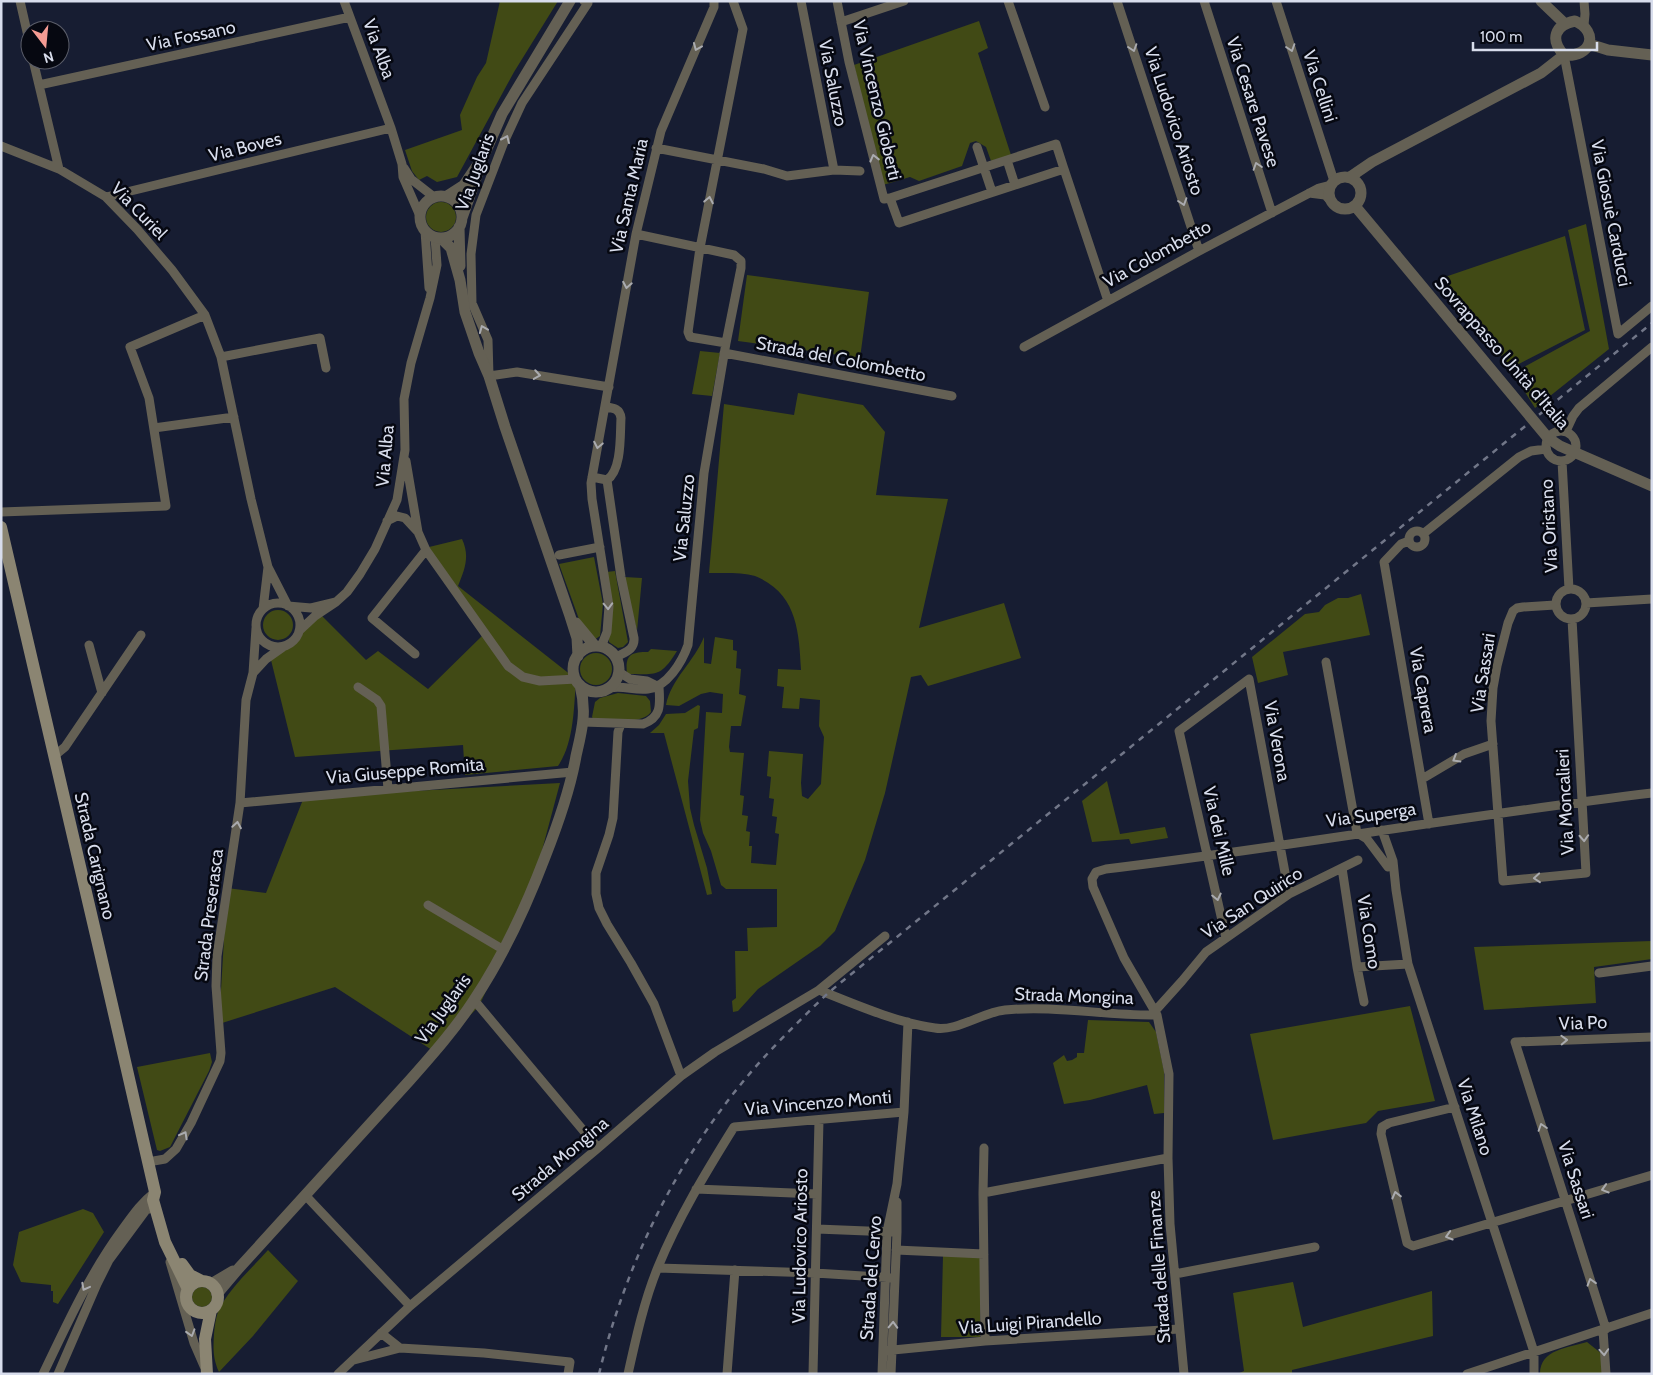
<svg xmlns="http://www.w3.org/2000/svg" width="1653" height="1375" viewBox="0 0 1653 1375" font-family="Cabin,sans-serif">
	<style>
		.green { fill: #414a15 }
		.lines { fill: none; stroke-linecap: round; stroke-linejoin: round }
		.minor { stroke: #646054; stroke-width: 9 }
		.tertiary { stroke: #646054; stroke-width: 11 }
		.secondary { stroke: #8b8572; stroke-width: 12 }
		.rail { stroke: #717688; stroke-width: 2.5; stroke-dasharray: 6 6; stroke-linecap: butt }
		.tertiary-bridge { stroke: #646054; stroke-width: 11 }
		.oneway { stroke: #aaabaf }
		.labels { text-anchor: middle; stroke-width: 5; stroke-linejoin: round; paint-order: stroke }
		.street-label { font-size: 18px; fill: #d8ddec; stroke: #060811 }
	</style>
	<rect width="100%" height="100%" fill="#171d32"/>
	<!-- green -->
	<path class="green" d="M500,1H558L514,72L457,177L437,182L427,176L419,180L412,171L405,150L462,130L460,115L477,77L486,63Z
		M979,21L988,48L978,53L1011,155L991,161L986,147L976,141L970,143L962,166L919,181L910,177L883,185L854,65Z
		M426 217a15 15 0 1 1 30 0a15 15 0 1 1-30 0Z
		M1586,224L1609,349L1535,408L1513,373L1590,331L1568,230Z
		M1565,236L1585,330L1511,368L1442,278Z
		M747,275L869,292L860,358L738,341Z
		M700,351L720,353L712,396L692,394Z
		M798,393L863,405L885,432L876,495L948,499L919,628L1004,603L1021,658L928,686L921,675L911,677L885,793L865,860L835,931L820,946L758,989L738,1011L733,1012L732,1001L736,998L735,951H748L747,928L777,927V889H726L721,885L711,851L703,833L700,820L706,712L722,713L723,694L710,692L701,694L679,706L666,705C671,679 694,662 704,637V663L711,664L715,637L733,640V650L737,651L736,668L741,669L739,694L746,696L741,726H731L729,747L730,752L744,753L740,795L744,796L742,815L748,816L746,831L750,832L749,846H752L751,863L776,865L779,834L775,833L777,817L772,816L774,799L769,798L771,777L767,776L769,751L803,754L801,783L802,796L808,799L821,784L824,737L819,726L820,700L800,698L799,709L782,708L784,687L777,686L778,669L801,670C799,631 797,593 755,576C743,572 721,573 709,573L724,404L794,415Z
		M462,539C470,556 465,569 458,586L576,679C574,707 574,743 558,766L465,775L463,745L295,757L270,656L319,613L366,660L378,651L428,689L482,636L425,548Z
		M594,557L603,604L600,636L594,640L584,633L559,564Z
		M615,571L628,642L623,647L618,648L609,642L606,572Z
		M624,577L642,578L637,631Z
		M1361,594L1370,635L1283,652L1288,675L1258,683L1252,657L1305,614L1319,612L1325,605L1338,598H1348Z
		M263 625a15 15 0 1 1 30 0a15 15 0 1 1-30 0Z
		M651,649L677,651C660,678 657,674 627,674C625,655 630,652 648,652Z
		M580 669a16 16 0 1 1 32 0a16 16 0 1 1-32 0Z
		M618,693L646,696L650,701L651,712C642,725 610,720 594,720L592,717L595,702L600,698Z
		M698,705L700,706L698,728L694,730L688,781L690,808L694,825L707,868L712,894L707,895L664,733H650L659,725L666,714L685,713Z
		M1107,781L1120,834L1165,827L1168,838L1131,844L1129,839L1092,842L1082,801Z
		M560,783L529,899L479,1006L435,1052L335,987L219,1024L227,888L266,893L304,797Z
		M1652,941V959L1594,967L1596,1003L1484,1010L1474,947Z
		M1410,1006L1435,1101L1378,1111L1366,1123L1273,1140L1250,1034Z
		M1088,1020L1149,1022L1156,1032L1164,1071V1113L1154,1114L1147,1085L1090,1100L1064,1104L1053,1063L1064,1055L1067,1061L1072,1060L1077,1057V1053H1084Z
		M210,1053L212,1062L209,1071L170,1147L160,1151L157,1150L137,1067Z
		M83,1209L93,1213L104,1232L58,1304L53,1302V1291H51V1285L21,1282L13,1265L19,1232Z
		M268,1250L298,1281L253,1336L219,1372C213,1359 213,1349 214,1334C215,1324 216,1313 222,1304C234,1284 253,1267 268,1250Z
		M943,1256H981L980,1337H941Z
		M1293,1282L1303,1327L1432,1291L1433,1336L1292,1370V1374H1237L1244,1371L1233,1293Z
		M192 1297a10 10 0 1 1 20 0a10 10 0 1 1-20 0Z
		M1587,1342L1602,1354V1374H1540C1540,1349 1568,1348 1587,1342Z"/>
	<g class="lines">
		<!-- minor -->
		<path class="minor" d="M20,1L30,45
			M344,1L391,128L402,164L403,177L420,216
			M584,1L588,3L522,103L504,142L476,215L471,254L472,303L488,340L489,376L517,372L609,387
			M801,1L834,170
			M837,1L849,62L884,199L890,198
			M1008,1L1045,107
			M1117,1L1199,251
			M1204,1L1272,213
			M1276,1L1334,181
			M1584,1L1585,14L1584,25
			M841,22L904,1
			M1564,55L1618,334L1652,306
			M33,60L59,169
			M39,85L350,17
			M1056,144L1064,169L899,223L890,198Z
			M1,146L59,169L106,197L137,229L172,270L205,315L221,357L251,499L268,567L288,606L311,608L336,602
			M977,147L992,192
			M656,148L764,169L787,176L834,170L860,171
			M1007,160L1015,185
			M404,168L411,179L434,197
			M1064,169L1108,301
			M1309,193L1325,195L1330,200
			M106,197L391,128
			M425,231L429,288
			M726,343L690,337L688,332L700,248L743,29L733,1
			M1024,347L1199,251L1319,188L1331,185
			M724,353L952,396
			M221,357L320,338L326,368
			M606,407C614,408 620,409 621,418C620,435 622,470 607,480
			M154,428L234,417
			M1546 446a15 15 0 1 1 30 0a15 15 0 1 1-30 0Z
			M1566,431L1573,416L1579,408L1652,347
			M1562,461L1569,589
			M592,477L607,480L621,577L634,638C635,650 625,652 616,657
			M1,512L166,506L149,398L130,347L205,315
			M387,521L397,516L405,518L418,532L406,461
			M1409 539a8 8 0 1 1 16 0a8 8 0 1 1-16 0Z
			M418,532L426,550L508,666L523,677L540,681L576,679
			M1423,534L1519,457L1531,451L1546,449
			M1409,541L1401,544L1384,562L1429,824
			M559,555L600,547
			M1556 604a15 15 0 1 1 30 0a15 15 0 1 1-30 0Z
			M1586,603L1652,599
			M256 625a22 22 0 1 1 44 0a22 22 0 1 1-44 0Z
			M1555,605L1523,607L1517,608L1513,611L1508,623L1497,666L1493,688L1491,721L1503,881L1586,873L1572,619
			M263,609L268,567
			M300,630L315,616L336,602L347,592L360,574L375,549L397,500L405,450L404,399L411,363L430,298L437,265L435,237
			M89,645L102,693
			M601,647L607,632L609,606L592,499L591,483L636,234L661,131L714,7V1
			M415,654L372,618L426,550
			M1326,662L1357,833L1367,839L1388,867
			M254,672L266,659L283,647
			M619,672L630,679L647,681L659,687
			M358,687L377,700L381,706L388,789
			M610,688C623,685 635,691 648,689C667,687 682,662 688,645L704,473L726,343L741,268V261L734,255L636,234
			M583,722L643,724C662,717 660,704 659,687
			M621,724L618,732L613,818L609,835L596,873V894L599,908L607,924L631,963L654,1004L681,1076
			M54,756L65,747L141,635
			M1422,779L1464,754L1493,744
			M240,803L573,772
			M1382,830L1393,861L1396,890L1408,964L1534,1352V1374
			M1342,868L1357,967L1364,1002
			M428,905L504,950
			M1226,938L1179,731L1249,679L1289,894
			M1357,967L1408,964
			M1599,973L1652,966
			M819,990C854,1004 898,1023 935,1028C956,1032 983,1012 1005,1010C1055,1005 1107,1016 1157,1015
			M474,1000L598,1148
			M1155,1011L1182,981L1206,952L1289,894L1358,860
			M1455,1107L1389,1123L1382,1127L1381,1134L1407,1243L1413,1246L1652,1175
			M148,1162L165,1159L176,1149L191,1123L220,1061L221,1053L216,986L217,956L240,803L246,700L253,673L256,628
			M696,1189L817,1194
			M983,1193L984,1148
			M306,1196L410,1306
			M817,1229L892,1232
			M896,1250L984,1254
			M170,1262L194,1343L204,1366
			M658,1268L815,1273L895,1278
			M1175,1274L1315,1247
			M1606,1329L1515,1042L1652,1037
			M1603,1330L1606,1374
			M381,1333L400,1348L484,1353L570,1362L568,1374
			M985,1341L983,1193L1168,1158
			M883,1351L985,1341L1179,1329
			M354,1360L400,1348
			M43,1374C67,1324 89,1275 122,1230C133,1215 141,1203 155,1192
			M58,1374L97,1284L109,1260L146,1210L155,1207
			M338,1374L410,1306L598,1148L681,1076L715,1052L819,990L885,936
			M628,1374C636,1338 644,1301 658,1267C678,1218 706,1172 734,1127L904,1112
			M727,1374L735,1270
			M813,1374L819,1120
			M882,1374L887,1232L897,1184L904,1112L908,1022
			M891,1374L897,1232V1202
			M1184,1374L1170,1224L1168,1158L1169,1074L1157,1015L1124,958L1093,887L1092,879L1096,872L1106,869C1288,847 1469,815 1652,793
			M1467,1374L1652,1313"/>
		<!-- tertiary -->
		<path class="tertiary" d="M1541,1L1564,23
			M1575,21C1600,32 1591,58 1564,55C1550,40 1554,25 1575,21Z
			M1589,44L1608,50L1652,55
			M1329 193a16 16 0 1 1 32 0a16 16 0 1 1-32 0Z
			M1350,177L1372,162L1541,73L1564,55
			M420 217a21 21 0 1 1 42 0a21 21 0 1 1-42 0Z
			M447,196L464,185L476,167
			M1355,206L1396,255
			M462,218L485,153L502,114L570,1
			M459,227L460,266
			M441,238L451,248L460,280L465,312L479,353L489,376L505,427L570,616L577,638L578,656
			M576,623L595,646
			M573 669a23 23 0 1 1 46 0a23 23 0 1 1-46 0Z
			M211,1284L233,1271
			M217,1294L239,1268L410,1080C433,1054 456,1028 474,1000C504,955 526,907 545,857C558,824 570,791 576,756C582,730 587,712 580,685"/>
		<!-- secondary -->
		<path class="secondary" d="M1,527C52,749 105,970 155,1192L153,1200L165,1242L188,1289
			M182,1264L190,1275L202,1281
			M186 1297a16 16 0 1 1 32 0a16 16 0 1 1-32 0Z
			M207,1374L205,1339L211,1310"/>
		<!-- rail -->
		<path class="rail" d="M599,1374C625,1266 675,1163 746,1078C771,1048 800,1020 828,993L1652,323"/>
		<!-- tertiary-bridge -->
		<path class="tertiary-bridge" d="M1396,255L1548,438L1560,446L1652,486"/>
	</g>
	<!-- one-way arrows -->
	<defs><path id="oneway-chevron" d="M-2-3.5L2.5 0L-2 3.5" fill="none" stroke-width="1.6" stroke-linecap="round" stroke-linejoin="round" transform="scale(1.25)"/></defs>
	<g class="oneway">
		<use href="#oneway-chevron" transform="translate(697 47) rotate(113)"/>
		<use href="#oneway-chevron" transform="translate(1133 48) rotate(72)"/>
		<use href="#oneway-chevron" transform="translate(1291 48) rotate(72)"/>
		<use href="#oneway-chevron" transform="translate(506 139) rotate(-66)"/>
		<use href="#oneway-chevron" transform="translate(874 158) rotate(-104)"/>
		<use href="#oneway-chevron" transform="translate(1257 166) rotate(-108)"/>
		<use href="#oneway-chevron" transform="translate(709 200) rotate(-79)"/>
		<use href="#oneway-chevron" transform="translate(1183 202) rotate(72)"/>
		<use href="#oneway-chevron" transform="translate(627 285) rotate(100)"/>
		<use href="#oneway-chevron" transform="translate(483 329) rotate(-112)"/>
		<use href="#oneway-chevron" transform="translate(537 375) rotate(9)"/>
		<use href="#oneway-chevron" transform="translate(598 445) rotate(101)"/>
		<use href="#oneway-chevron" transform="translate(608 606) rotate(88)"/>
		<use href="#oneway-chevron" transform="translate(1456 759) rotate(149)"/>
		<use href="#oneway-chevron" transform="translate(237 825) rotate(-81)"/>
		<use href="#oneway-chevron" transform="translate(1584 838) rotate(87)"/>
		<use href="#oneway-chevron" transform="translate(1537 878) rotate(175)"/>
		<use href="#oneway-chevron" transform="translate(1217 897) rotate(77)"/>
		<use href="#oneway-chevron" transform="translate(1564 1040) rotate(-2)"/>
		<use href="#oneway-chevron" transform="translate(1542 1127) rotate(-108)"/>
		<use href="#oneway-chevron" transform="translate(184 1135) rotate(-61)"/>
		<use href="#oneway-chevron" transform="translate(1605 1189) rotate(163)"/>
		<use href="#oneway-chevron" transform="translate(1396 1195) rotate(-104)"/>
		<use href="#oneway-chevron" transform="translate(1449 1236) rotate(164)"/>
		<use href="#oneway-chevron" transform="translate(1591 1282) rotate(-107)"/>
		<use href="#oneway-chevron" transform="translate(85 1287) rotate(118)"/>
		<use href="#oneway-chevron" transform="translate(893 1325) rotate(-88)"/>
		<use href="#oneway-chevron" transform="translate(191 1333) rotate(73)"/>
		<use href="#oneway-chevron" transform="translate(1604 1352) rotate(86)"/>
	</g>
	<g class="labels">
		<!-- street labels -->
		<g class="street-label">
			<text transform="translate(191 36) rotate(-12)" y="6">Via Fossano</text>
			<text transform="translate(379 49) rotate(70)" y="6">Via Alba</text>
			<text transform="translate(833 83) rotate(79)" y="6">Via Saluzzo</text>
			<text transform="translate(1320 86) rotate(72)" y="6">Via Cellini</text>
			<text transform="translate(877 100) rotate(77)" y="6">Via Vincenzo Gioberti</text>
			<text transform="translate(1253 102) rotate(72)" y="6">Via Cesare Pavese</text>
			<text transform="translate(1174 121) rotate(72)" y="6">Via Ludovico Ariosto</text>
			<text transform="translate(245 147) rotate(-14)" y="6">Via Boves</text>
			<text transform="translate(475 172) rotate(-70)" y="6">Via Juglaris</text>
			<text transform="translate(629 196) rotate(-77)" y="6">Via Santa Maria</text>
			<text transform="translate(139 211) rotate(46)" y="6">Via Curiel</text>
			<text transform="translate(1611 213) rotate(79)" y="6">Via Giosuè Carducci</text>
			<text transform="translate(1157 254) rotate(-29)" y="6">Via Colombetto</text>
			<text transform="translate(1502 353) rotate(49)" y="6">Sovrappasso Unità d'Italia</text>
			<text transform="translate(841 359) rotate(11)" y="6">Strada del Colombetto</text>
			<text transform="translate(385 456) rotate(-85)" y="6">Via Alba</text>
			<text transform="translate(684 518) rotate(-84)" y="6">Via Saluzzo</text>
			<text transform="translate(1549 526) rotate(-93)" y="6">Via Oristano</text>
			<text transform="translate(1483 673) rotate(-81)" y="6">Via Sassari</text>
			<text transform="translate(1423 690) rotate(80)" y="6">Via Caprera</text>
			<text transform="translate(1277 741) rotate(80)" y="6">Via Verona</text>
			<text transform="translate(405 771) rotate(-5)" y="6">Via Giuseppe Romita</text>
			<text transform="translate(1565 802) rotate(-93)" y="6">Via Moncalieri</text>
			<text transform="translate(1371 815) rotate(-8)" y="6">Via Superga</text>
			<text transform="translate(1219 831) rotate(77)" y="6">Via dei Mille</text>
			<text transform="translate(95 856) rotate(77)" y="6">Strada Carignano</text>
			<text transform="translate(1252 903) rotate(-33)" y="6">Via San Quirico</text>
			<text transform="translate(209 915) rotate(-83)" y="6">Strada Preserasca</text>
			<text transform="translate(1369 932) rotate(81)" y="6">Via Como</text>
			<text transform="translate(1074 996) rotate(2)" y="6">Strada Mongina</text>
			<text transform="translate(443 1009) rotate(-54)" y="6">Via Juglaris</text>
			<text transform="translate(1583 1023) rotate(-2)" y="6">Via Po</text>
			<text transform="translate(818 1103) rotate(-5)" y="6">Via Vincenzo Monti</text>
			<text transform="translate(1475 1117) rotate(72)" y="6">Via Milano</text>
			<text transform="translate(560 1159) rotate(-40)" y="6">Strada Mongina</text>
			<text transform="translate(1576 1180) rotate(72)" y="6">Via Sassari</text>
			<text transform="translate(800 1246) rotate(-89)" y="6">Via Ludovico Ariosto</text>
			<text transform="translate(1159 1267) rotate(-94)" y="6">Strada delle Finanze</text>
			<text transform="translate(871 1278) rotate(-86)" y="6">Strada del Cervo</text>
			<text transform="translate(1030 1323) rotate(-4)" y="6">Via Luigi Pirandello</text>
		</g>
	</g>
	<!-- border -->
	<rect width="1653" height="1375" fill="none" stroke="#d8ddec" stroke-width="5"/>
	<!-- north arrow -->
	<g transform="translate(45 45) rotate(164)"><circle r="24" fill="#060811" stroke="#5a5d69"/>
	<path d="M0-4L9 19L0 12L-9 19Z" fill="#f59c94"/>
	<text y="-8" font-size="14" font-weight="bold" text-anchor="middle" fill="#d8ddec">N</text>
	</g>
	<!-- scale -->
	<path d="M1473 42v8h124v-8" fill="none" stroke="#d8ddec" stroke-width="2.5"/>
	<text x="1480" y="42" font-size="15" fill="#d8ddec" stroke="#060811" stroke-width="4" paint-order="stroke">100 m</text>
</svg>
